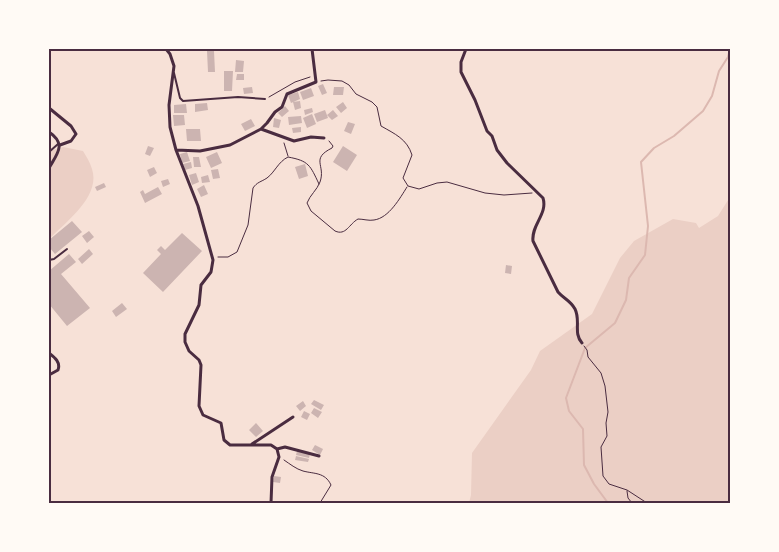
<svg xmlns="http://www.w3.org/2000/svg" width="779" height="552" viewBox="0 0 779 552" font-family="Ubuntu,sans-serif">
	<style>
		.green { fill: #ebcfc5 }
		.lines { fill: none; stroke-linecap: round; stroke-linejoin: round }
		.stream { stroke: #dcb8b0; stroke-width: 2 }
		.building { fill: #ccb4b1 }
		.path { stroke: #4a2c40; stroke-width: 1 }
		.service { stroke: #4a2c40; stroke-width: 2 }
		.minor { stroke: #4a2c40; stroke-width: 3 }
		.neatline { fill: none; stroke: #4a2c40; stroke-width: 2 }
	</style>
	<rect width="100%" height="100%" fill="#f7e1d7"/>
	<!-- green -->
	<path class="green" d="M63,147L83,151C86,156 90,162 92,169C101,196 66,222 49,239V151Z
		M730,197V503H469L471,495L472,453L531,370L540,351L592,314L620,258L634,241L673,219L696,223L699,228L718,216Z"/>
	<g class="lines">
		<!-- stream -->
		<path class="stream" d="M608,503L594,484L584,465L583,429L569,411L566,398L585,348L615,323L626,300L629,278L645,255L648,226L641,162L654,148L674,136L703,111L712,96L719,71L728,57L730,49"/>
	</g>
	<!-- building -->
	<path class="building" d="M207,51H214L215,72H208Z
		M236,60L244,61L243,72H235Z
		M224,71H233L232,91H224Z
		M237,74H244V80H236Z
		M323,84L327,93L322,95L318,86Z
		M252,87L253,93L244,94L243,88Z
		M334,87H344L343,95H333Z
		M311,88L314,96L303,100L300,92Z
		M298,92L300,99L291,103L288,95Z
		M300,101L301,108L295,110L293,102Z
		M343,102L347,108L341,113L336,107Z
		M207,103L208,110L195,112V104Z
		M186,104L187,113H174V105Z
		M285,106L289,111L282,117L278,113Z
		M312,108L313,112L305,115L304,110Z
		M325,110L328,118L317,122L314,114Z
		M333,110L338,116L332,120L327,115Z
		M312,114L316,124L307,128L303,118Z
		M173,115H184L185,125L174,126Z
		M301,116L302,123L289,125L288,117Z
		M274,118L281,120L279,128L273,127Z
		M251,119L255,126L245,131L241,124Z
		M348,122L355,124L351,134L344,131Z
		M301,127V132L293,133L292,128Z
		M186,129H200L201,141H187Z
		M148,146L154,148L150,156L145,154Z
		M343,146L357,155L347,171L333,162Z
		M187,152L190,161L182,163L180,154Z
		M217,152L222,163L211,168L206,157Z
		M193,157H199L201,167H194Z
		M191,162L192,168L185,170L183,164Z
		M305,164L308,176L299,179L295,167Z
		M154,167L157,173L150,177L147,170Z
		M218,169L220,178L213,179L211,170Z
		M196,173L199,182L192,185L189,175Z
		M208,175L210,182L202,183L201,177Z
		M168,179L170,184L163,187L161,181Z
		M104,183L106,187L97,191L95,187Z
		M204,185L208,194L201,197L197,189Z
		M158,187L162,194L145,203L140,192L143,190L145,194Z
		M72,221L82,232L55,254L49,247V240Z
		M89,231L94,237L87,243L82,236Z
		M182,233L202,251L163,292L143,273L161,254L157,250L161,246L165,250Z
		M89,249L93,254L82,264L78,259Z
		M69,254L76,262L61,274L90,308L67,326L49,304V271Z
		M506,265L512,266L511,274L505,273Z
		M122,303L127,309L116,317L112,311Z
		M314,400L324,405L321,410L311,404Z
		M303,401L306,406L300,411L296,406Z
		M314,408L322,412L318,418L311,413Z
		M304,411L310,414L307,420L301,417Z
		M256,423L263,431L256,437L249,430Z
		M315,445L323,449L320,455L312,450Z
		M297,451L310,454L309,458L296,455Z
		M296,456L309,459L308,462L295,460Z
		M274,476L281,477L280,483L273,482Z"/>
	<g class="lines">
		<!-- path -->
		<path class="path" d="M321,81L328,80L342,81L349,85L356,94L372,102L377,107L381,126C395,134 407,139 412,155L403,178L408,186L419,189L437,183L447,182L485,193L504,195L532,193
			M269,97L295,82L310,77
			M329,141L333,146L332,148C310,159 326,165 320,182C317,190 310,195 307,203L311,211L335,231C346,236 349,224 358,219C363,219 369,221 374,220C389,218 400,198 407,187
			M284,143L288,156
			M218,257H228L237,252L248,225L253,188C257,182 261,182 267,178C275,172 278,162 288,157C309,161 310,165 319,184
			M584,346L587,350L588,357L601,373L605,386L608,412L606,423L607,436L601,447L603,476L609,484L627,490L647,503
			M284,460C290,464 296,469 303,471C314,474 325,472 331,485L320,503
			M627,491L628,498L632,503"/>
		<!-- service -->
		<path class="service" d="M174,73L180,98L183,101L238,97L265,99
			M49,152L58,144
			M49,260L54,259L67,249"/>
		<!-- minor -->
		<path class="minor" d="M166,49L170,54L174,66L169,105L170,127L176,150L198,206L213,260L211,272L201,285L199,305L185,334V342L189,351L199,360L201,365L199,406L203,415L221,423L224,440L230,445H271L277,449L279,457L272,477L271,503
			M466,49L461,62V72L475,100L487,131L492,136L497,150L507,163L543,198C548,214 531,225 533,241L558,292C564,299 570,300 575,309C581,321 573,333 582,343
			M49,108L71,126L76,134L71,141L60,145
			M261,129L294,141L311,137L324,138
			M49,132C67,144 57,154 49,168
			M176,150L200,151L230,145L261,129L267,123L275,112L282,107L287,94L316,82L312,49
			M49,353C54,357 61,362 58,370L49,375
			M252,444L293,417
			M277,449L285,447L319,456"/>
	</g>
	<!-- border -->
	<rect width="779" height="552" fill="none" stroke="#fffaf5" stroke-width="100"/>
	<rect x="50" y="50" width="679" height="452" class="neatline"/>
</svg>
